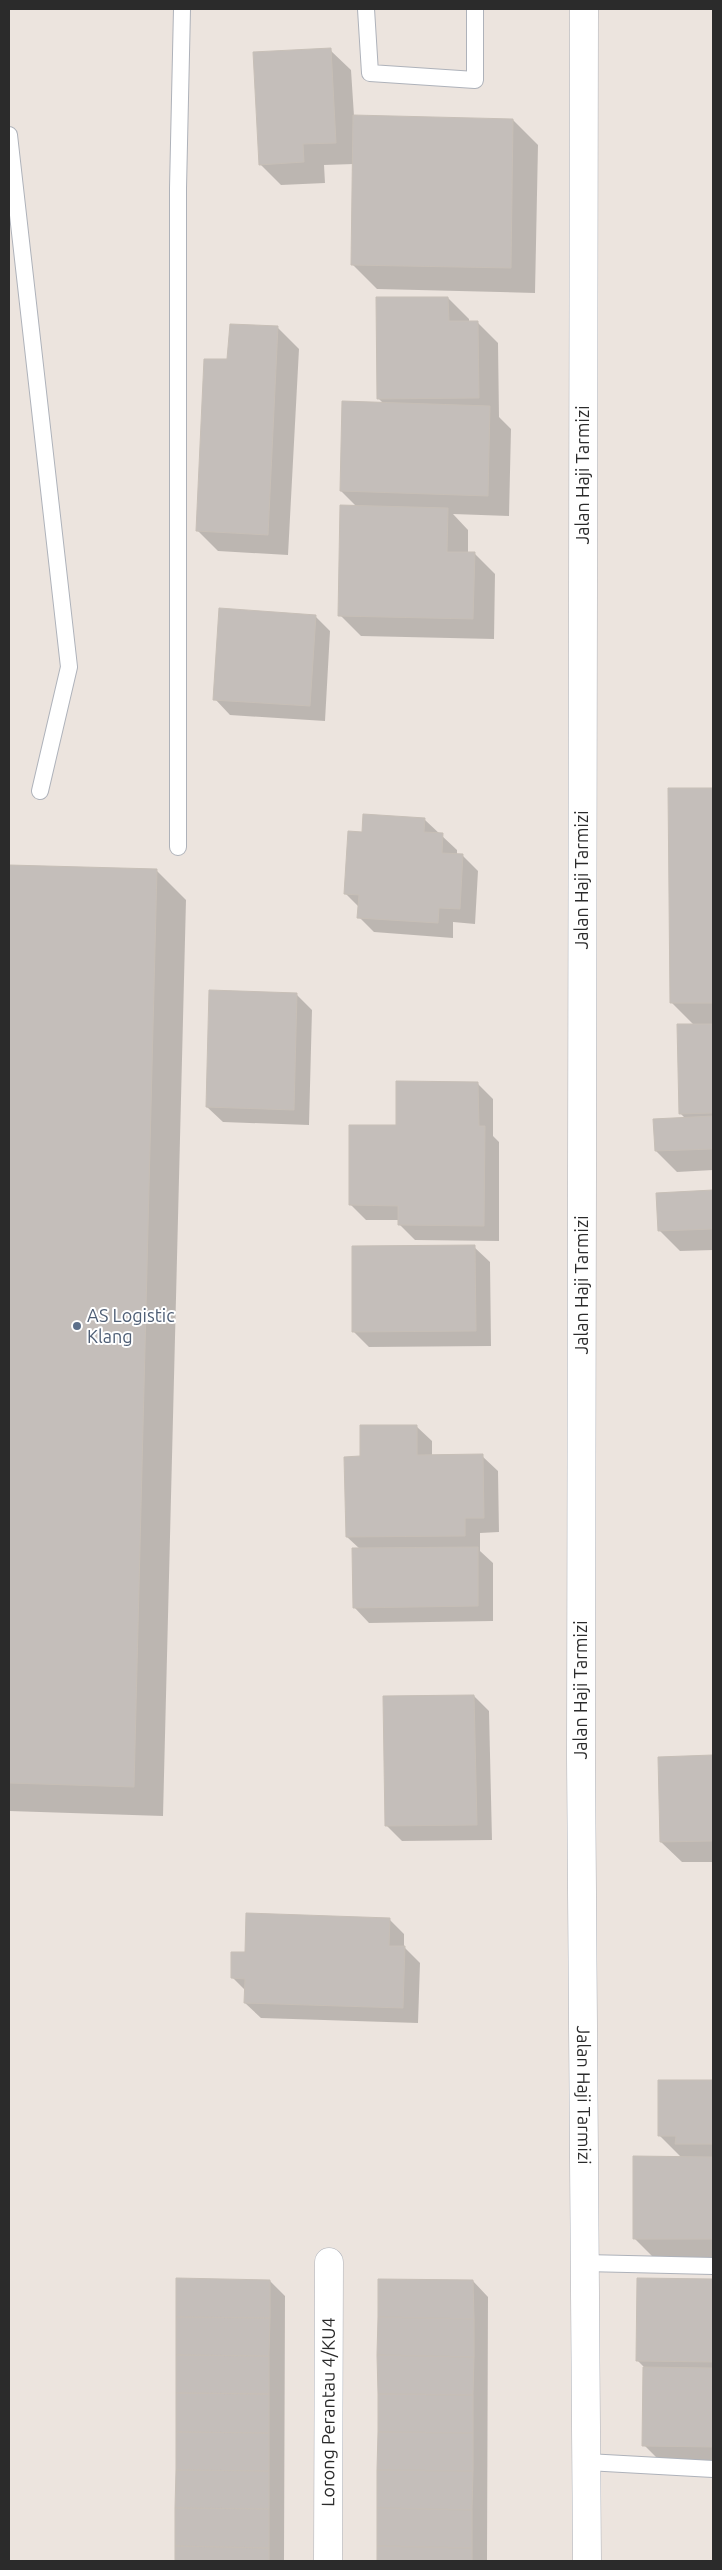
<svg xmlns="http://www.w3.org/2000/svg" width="722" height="2570" viewBox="0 0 722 2570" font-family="Ubuntu,sans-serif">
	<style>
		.shadow { fill: #0003 }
		.building { fill: #c4beba; stroke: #c7bfb7 }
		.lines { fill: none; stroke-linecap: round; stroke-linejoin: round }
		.service-casing { stroke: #aeb2ba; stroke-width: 18 }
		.minor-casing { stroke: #aeb2ba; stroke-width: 29 }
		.service { stroke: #fff; stroke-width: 16 }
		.minor { stroke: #fff; stroke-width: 28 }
		.service-dot { fill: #5c6f8a; stroke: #fff; stroke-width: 2 }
		.labels { text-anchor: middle; stroke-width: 4; stroke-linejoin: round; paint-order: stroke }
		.street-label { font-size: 18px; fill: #2b2b2b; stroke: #fff }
		.service-label { font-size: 18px; fill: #4e5e75; stroke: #fff; text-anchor: start }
	</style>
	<rect width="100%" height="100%" fill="#ece4de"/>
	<!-- shadow -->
	<path class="shadow" d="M330,50L351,70L354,116L513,120L538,145L535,293L377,289L352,264L354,164L324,165L325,183L281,185L260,164Z
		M448,298L469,319V322H477L498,343L499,417L511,429L509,516L453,514L468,530V553H474L495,574L494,639L361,636L340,615L357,507L341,491L384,404L378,398Z
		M278,328L299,349L288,555L218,551L197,530L229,361Z
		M315,616L330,631L325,721L230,715L215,699Z
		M713,789V1170L677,1172L656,1151L686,1119L680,1113L694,1025L672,1003L669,790Z
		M425,820L457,850V855H462L478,871L475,924L453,922V938L374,932L359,917V907L346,894L363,834Z
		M9,866L157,871L186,900L163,1816L9,1811Z
		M297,995L312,1010L309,1125L223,1122L207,1107Z
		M478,1084L493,1099V1136L499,1142V1241L415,1240L399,1224V1220H366L350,1204L398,1126Z
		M713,1191V1250L680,1251L659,1230L657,1194Z
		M474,1247L490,1262L491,1346L369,1347L354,1332Z
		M416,1426L432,1441V1456H482L498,1471L499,1532L480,1533V1551L493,1563V1621L369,1623L354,1607L360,1549L347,1537L362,1458Z
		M474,1696L489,1711L492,1840L402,1841L386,1825Z
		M713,1757V1862H682L661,1842L659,1758Z
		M389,1919L404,1934V1947L420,1963L418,2023L261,2018L245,2003L246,1991L232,1977L246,1953Z
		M659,2081H713V2263H659L634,2238L682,2158L659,2135Z
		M638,2279L713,2280V2467L665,2466L644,2445V2367L637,2360Z
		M178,2280L270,2281L285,2296L284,2561H176Z
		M379,2280L473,2281L488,2297L487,2561H378Z"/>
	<!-- building -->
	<path class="building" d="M331,48L336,143L303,144L304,162L259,165L253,52Z
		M353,115L513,119L511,268L351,265Z
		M376,297H448L449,321H478L479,398L377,399Z
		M230,324L278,326L268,535L196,531L204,359H227Z
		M342,401L490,406L488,496L340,491Z
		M340,505L448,508L447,552H475L473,619L338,616Z
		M219,608L316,615L310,706L213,700Z
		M668,788H713V1003H670Z
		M363,814L425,818L424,832L443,833L442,853L463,854L460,909L439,908L438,923L357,918L359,895L344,894L348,831L362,832Z
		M9,865L157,869L134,1787L9,1783Z
		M209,990L297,993L294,1110L206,1107Z
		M677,1024H713V1113L679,1114Z
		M396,1081L478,1082L479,1126H485L484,1226L398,1225V1206L349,1205V1125H396Z
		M713,1116V1149L655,1151L653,1119Z
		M713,1190V1229L658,1231L656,1193Z
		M475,1245L476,1331L352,1332V1246Z
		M360,1425H417V1455L483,1454L484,1518H465V1536L346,1537L344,1457L360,1456Z
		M478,1547V1606L353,1608L352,1548Z
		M474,1695L477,1825L385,1826L383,1696Z
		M713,1755V1841L660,1842L658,1757Z
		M246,1913L390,1918L389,1946H405L403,2008L244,2003L245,1979L231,1978V1952H245Z
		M658,2080H713V2144H675L676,2136H658Z
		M633,2156L713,2157V2239H633Z
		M176,2278L270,2280V2318L176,2317Z
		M637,2278L713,2279V2362L636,2361Z
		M378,2279L473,2280L474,2319L378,2317Z
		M176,2317L270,2318L269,2356L176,2355Z
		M378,2317L474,2319V2357L377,2355Z
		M176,2355L269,2356V2394L176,2393Z
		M377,2355L474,2357L473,2395L378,2394Z
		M643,2367L713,2368V2447L642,2446Z
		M176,2393L269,2394V2433L176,2432Z
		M378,2394L473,2395V2433L378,2432Z
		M176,2432L269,2433V2471L176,2470Z
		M378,2432L473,2433V2471L377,2470Z
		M176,2470L269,2471V2509L175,2508Z
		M377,2470L473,2471L472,2510L377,2508Z
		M175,2508L269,2509V2548L175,2546Z
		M377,2508L472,2510V2548L377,2546Z
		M175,2546L269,2548V2561H175Z
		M377,2546L472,2548V2561H377Z"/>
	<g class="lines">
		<defs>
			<path id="service" d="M366,9L370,73L475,80V9
				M9,135L69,667L40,791
				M178,847V188L182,9
				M585,2263L713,2266
				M587,2462L713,2469"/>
			<g id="minor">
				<path id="s1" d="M584,9L581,1758L587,2561"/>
				<path id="s2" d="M328,2561L329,2262"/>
			</g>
		</defs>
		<!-- service casing -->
		<use href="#service" class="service-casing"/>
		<!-- minor casing -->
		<use href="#minor" class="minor-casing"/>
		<!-- service -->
		<use href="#service" class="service"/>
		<!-- minor -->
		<use href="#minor" class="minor"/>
	</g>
	<!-- markers -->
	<circle class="service-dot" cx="77" cy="1326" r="5"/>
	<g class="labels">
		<!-- street labels -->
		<g class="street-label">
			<text transform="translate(583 475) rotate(-90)" y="6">Jalan Haji Tarmizi</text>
			<text transform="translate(582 880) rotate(-90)" y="6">Jalan Haji Tarmizi</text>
			<text transform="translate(582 1285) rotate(-90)" y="6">Jalan Haji Tarmizi</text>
			<text transform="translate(581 1690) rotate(-90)" y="6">Jalan Haji Tarmizi</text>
			<text dy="6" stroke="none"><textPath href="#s1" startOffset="2086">Jalan Haji Tarmizi</textPath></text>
			<text dy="6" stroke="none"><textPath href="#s2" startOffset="149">Lorong Perantau 4/KU4</textPath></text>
		</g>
		<!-- service labels -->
		<g class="service-label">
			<text x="87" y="1322">AS Logistic<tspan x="87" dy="21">Klang</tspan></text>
		</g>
	</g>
	<!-- border -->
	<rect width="722" height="2570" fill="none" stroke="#2b2b2b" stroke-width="20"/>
</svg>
